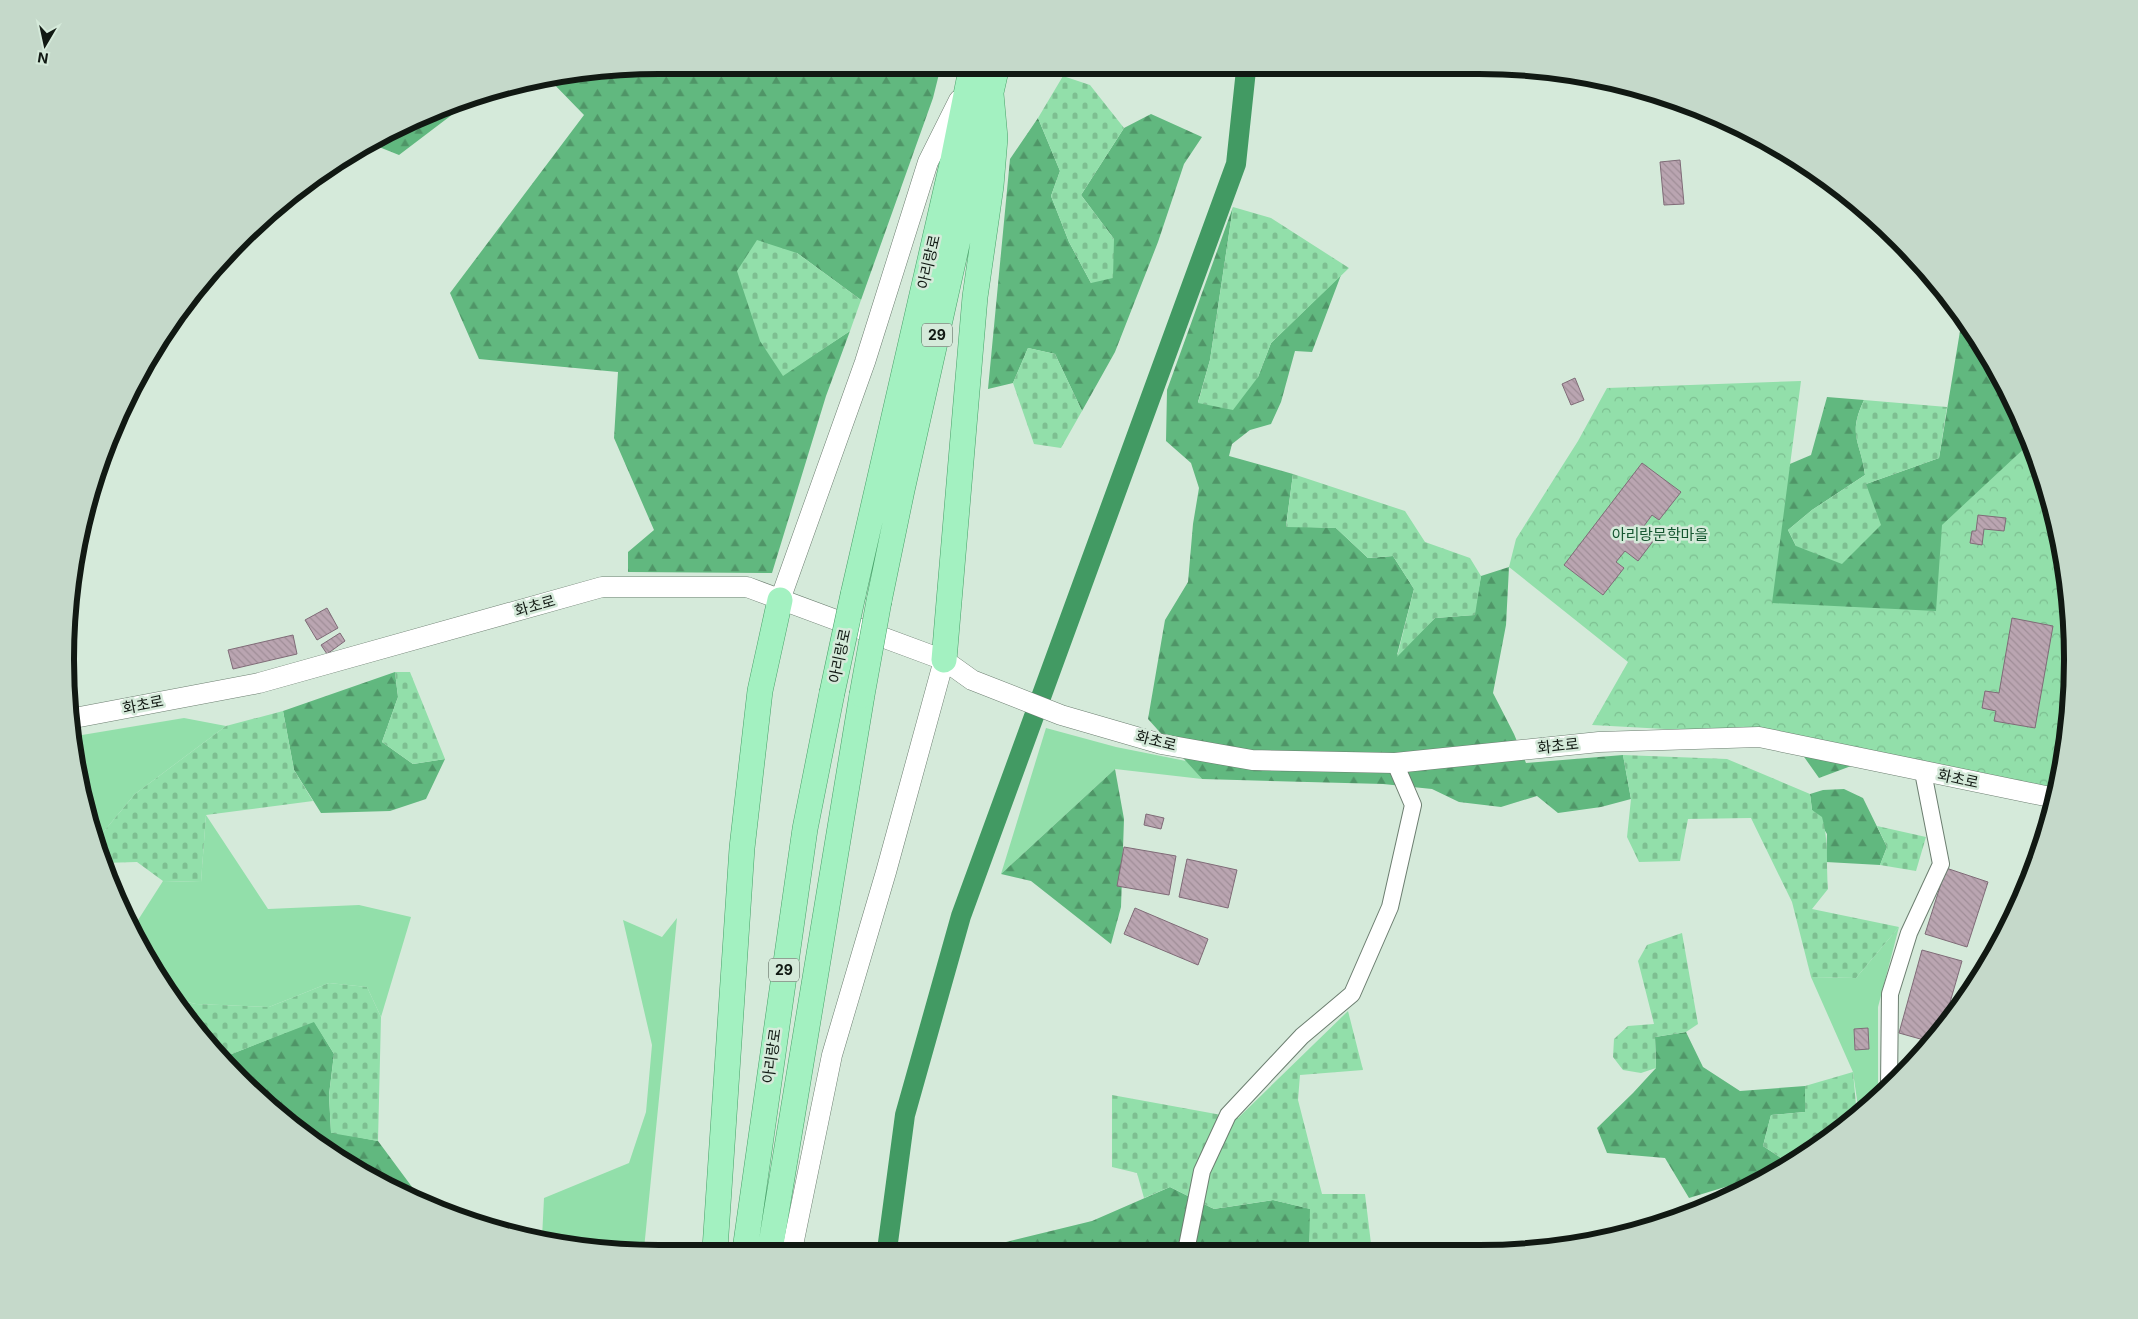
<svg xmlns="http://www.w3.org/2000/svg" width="2138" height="1319" viewBox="0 0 2138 1319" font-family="Inter,'Noto Sans KR',sans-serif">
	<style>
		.grass { fill: #92dfaa }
		.forest { fill: url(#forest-firs) }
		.cemetery { fill: url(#cemetery-stones) }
		.park { fill: url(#park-crowns) }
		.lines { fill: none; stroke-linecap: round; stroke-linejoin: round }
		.canal { stroke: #429a63; stroke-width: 20 }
		.building { fill: url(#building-back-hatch); stroke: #7f6b77 }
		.minor-casing { stroke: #6c7e70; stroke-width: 18 }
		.tertiary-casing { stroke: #6c7e70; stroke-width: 21 }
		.primary-casing { stroke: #48a069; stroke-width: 26 }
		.minor { stroke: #fff; stroke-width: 16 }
		.tertiary { stroke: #fff; stroke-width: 20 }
		.primary { stroke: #a3f1c1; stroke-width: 25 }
		.primary-bridge-casing { stroke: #48a069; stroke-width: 26; stroke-linecap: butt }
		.primary-bridge { stroke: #a3f1c1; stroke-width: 25 }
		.labels { text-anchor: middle; stroke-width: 5; stroke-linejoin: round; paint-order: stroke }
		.shield { fill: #d5eada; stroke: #4c584f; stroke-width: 1 }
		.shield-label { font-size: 14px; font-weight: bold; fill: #111913 }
		.street-label { font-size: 15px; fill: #111913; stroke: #d5eada }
		.park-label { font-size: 15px; fill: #155630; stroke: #d5eada }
		.rim { fill: none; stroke: #111913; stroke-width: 6 }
	</style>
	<defs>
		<pattern id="forest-firs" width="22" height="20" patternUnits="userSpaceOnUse" patternTransform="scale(1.25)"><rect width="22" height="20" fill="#61b87f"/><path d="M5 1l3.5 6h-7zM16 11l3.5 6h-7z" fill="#4f9567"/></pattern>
		<pattern id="cemetery-stones" width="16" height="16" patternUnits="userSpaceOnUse" patternTransform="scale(1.25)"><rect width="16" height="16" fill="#92dfaa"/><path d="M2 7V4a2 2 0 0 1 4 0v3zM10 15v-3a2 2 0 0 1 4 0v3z" fill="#7dbf91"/></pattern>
		<pattern id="park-crowns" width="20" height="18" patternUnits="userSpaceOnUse" patternTransform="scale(1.25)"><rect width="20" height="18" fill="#92dfaa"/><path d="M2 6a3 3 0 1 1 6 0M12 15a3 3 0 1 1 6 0" fill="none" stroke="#7dbf91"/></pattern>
		<pattern id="building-back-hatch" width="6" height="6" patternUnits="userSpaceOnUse" patternTransform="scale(1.25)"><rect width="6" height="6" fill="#baa5b1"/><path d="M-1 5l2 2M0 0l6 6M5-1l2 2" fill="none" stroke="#9f8d97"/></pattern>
	</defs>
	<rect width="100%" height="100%" fill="#d5eada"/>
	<!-- grass -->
	<path class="grass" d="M184,718L226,726L135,794L95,842L70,737Z
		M1046,728L1116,747L1186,761L1202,779L1115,769L1001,874Z
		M206,815L268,909L359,905L411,917L381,1017L367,987L329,983L269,1007L196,1004L174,999L131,931L163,881L201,882Z
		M677,918L644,1249H582L542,1238L544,1198L629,1163L646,1112L652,1045L623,920L662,937Z
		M1899,927L1878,1007V1098L1868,1108L1858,1107L1853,1072L1811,977L1856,978Z"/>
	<!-- forest -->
	<path class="forest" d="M582,70H940L933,98L861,300L797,253L783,375L850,331L826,396L772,573L628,572V552L654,530L614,438L618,372L479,359L450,293L584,115L548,78Z
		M516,85L453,114L399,155L369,143C416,114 462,98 516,85Z
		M1151,114L1202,137L1184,164L1158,242L1115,352L1082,411L1055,354L1028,348L1013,383L988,389L1010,159L1038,118L1060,171L1051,196L1069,242L1091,283L1114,239L1081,195L1124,128Z
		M1233,207L1210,360L1198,402L1258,377L1271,343L1341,275L1312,352L1295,351L1281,402L1271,424L1250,430L1232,444L1229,456L1293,474L1286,526L1336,528L1368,558L1393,556L1414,589L1397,655L1435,618L1474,615L1481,576L1509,567L1506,625L1493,693L1514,734L1526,763L1623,755L1631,799L1601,807L1558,813L1537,796L1501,807L1459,802L1432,789L1383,784L1202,779L1148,719L1165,620L1188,582L1193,524L1199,488L1191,463L1166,441L1167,390Z
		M1962,319L1993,362L2041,468L1910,744L1819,778L1751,682L1750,481L1811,455L1827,397L1864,400C1847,436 1861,441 1865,475L1812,510L1788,530L1796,546L1866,484L1939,458Z
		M395,672L398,697L382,742L413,764L445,759L426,799L390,811L321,813L294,770L283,711Z
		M1115,769L1124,819L1121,907L1111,944L1031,881L1001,874Z
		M1844,789L1863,798L1887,847L1880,865L1826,862L1827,834L1812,810L1810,794L1823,790Z
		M314,1021L334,1054L329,1095L331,1132L378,1141L415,1191L418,1201L298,1131L224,1057Z
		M1686,1032L1703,1067L1740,1091L1805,1086V1112L1771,1115L1763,1146L1790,1164L1775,1174L1760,1181L1758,1177L1689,1198L1665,1158L1607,1153L1597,1128L1633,1093L1656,1068L1655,1037Z
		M1170,1187L1214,1209L1273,1200L1311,1209L1309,1252L990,1251L998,1244L1092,1221Z"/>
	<!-- cemetery -->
	<path class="cemetery" d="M1063,76L1090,85L1124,128L1081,195L1114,239L1113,278L1091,283L1069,242L1051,196L1060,171L1038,118Z
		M1233,207L1271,218L1349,268L1271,343L1258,377L1233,410L1198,403L1210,360Z
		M757,240L797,253L861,300L850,331L783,376L760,341L737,271Z
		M1028,348L1055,354L1082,411L1061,448L1034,444L1013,383Z
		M1864,400L1947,407L1939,458L1866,484L1881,525L1842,564L1796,546L1788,530L1812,510L1865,475C1861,441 1847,437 1864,400Z
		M1293,474L1405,511L1425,542L1470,558L1481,576L1475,615L1435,618L1397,657L1414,589L1393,556L1368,558L1336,528L1286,527Z
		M395,672H410L445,759L413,764L382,742L398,697Z
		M283,711L294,770L313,801L206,815L201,882L163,881L137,862L102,863L95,842L135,794L226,726Z
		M1623,755L1727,759L1810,794L1812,810L1822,817C1829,840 1826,865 1828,889L1812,909L1899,927L1856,978L1811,977L1792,902L1751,818L1688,819L1680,861L1639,862L1627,837L1631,799Z
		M1877,826L1926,837L1916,871L1880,865L1887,847Z
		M1682,933L1698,1024L1686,1032L1655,1037L1656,1068L1641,1073L1623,1070L1613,1057L1614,1039L1628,1026L1654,1024L1638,961L1647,945Z
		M329,983L367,987L381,1017L378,1141L331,1133L329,1095L334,1054L314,1022L224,1057L188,1021L174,999L196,1004L269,1007Z
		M1348,1011L1363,1070L1300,1075L1298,1100L1322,1194H1365L1372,1252H1309L1310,1209L1273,1200L1214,1209L1170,1187L1144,1198L1137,1173L1112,1167V1095L1238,1118Z
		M1853,1072L1857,1116L1790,1164L1763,1146L1771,1115L1805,1112V1086Z"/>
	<!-- park -->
	<path class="park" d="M1801,381L1772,603L1936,611L1942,525L2030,443L2041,468L2068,582L2072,698L2057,789L1775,735L1592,725L1628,662L1509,567L1516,539L1578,441L1607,388Z"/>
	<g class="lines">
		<!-- canal -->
		<path class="canal" d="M887,1250L905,1115L961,916L1236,164L1246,70"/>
	</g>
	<!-- building -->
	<path class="building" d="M1680,160L1684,204L1664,205L1660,162Z
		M1575,378L1584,400L1571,405L1562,384Z
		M1642,463L1681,492L1659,520L1652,515L1641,530L1654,540L1638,561L1625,551L1616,562L1624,568L1603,595L1564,565Z
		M2049,502L2053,519L2047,518Z
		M1978,515L2006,518L2004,531L1984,529L1982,545L1970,543L1972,531H1976Z
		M327,608L338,628L317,640L305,620Z
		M2012,618L2053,626L2035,728L1994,721L1996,711L1982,708L1985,691L1999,693Z
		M340,633L345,641L327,654L321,645Z
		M293,635L297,654L233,669L228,650Z
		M1146,814L1164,818L1161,829L1144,825Z
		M1124,847L1176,856L1169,895L1117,886Z
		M1187,859L1237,870L1228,908L1179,897Z
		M1946,868L1988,882L1967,947L1925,934Z
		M1135,908L1208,939L1198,965L1124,934Z
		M1922,950L1962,961L1942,1030L1931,1042L1899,1033Z
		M1868,1028L1869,1049L1855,1050L1854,1029Z"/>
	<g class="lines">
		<defs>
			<path id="minor" d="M1889,1087L1890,994L1909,933L1941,864L1923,772
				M1186,1251L1202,1171L1228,1115L1302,1036L1352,994L1390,907L1413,805L1395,763"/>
			<path id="tertiary" d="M780,600L865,362L928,162L959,100
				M69,719L259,683L602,587H747L944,660L972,680L1061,715L1161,744L1252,760L1395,763L1599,742L1759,737L2055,798
				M792,1250L832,1055L886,872L944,660"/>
			<path id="primary" d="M853,595L953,160L971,70
				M879,601L902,490L996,70
				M944,660L975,297L991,186L995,138L991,94
				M715,1249L742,848L760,691L780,600
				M745,1250L805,829L832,693
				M770,1250L862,695"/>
		</defs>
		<!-- minor casing -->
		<use href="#minor" class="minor-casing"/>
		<!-- tertiary casing -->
		<use href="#tertiary" class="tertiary-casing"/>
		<!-- primary casing -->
		<use href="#primary" class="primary-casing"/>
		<!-- minor -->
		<use href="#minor" class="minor"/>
		<!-- tertiary -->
		<use href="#tertiary" class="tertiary"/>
		<!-- primary -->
		<use href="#primary" class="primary"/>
		<defs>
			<path id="primary-bridge" d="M832,693L853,595
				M862,695L879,601"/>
		</defs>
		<!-- primary-bridge casing -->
		<use href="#primary-bridge" class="primary-bridge-casing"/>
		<!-- primary-bridge -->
		<use href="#primary-bridge" class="primary-bridge"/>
	</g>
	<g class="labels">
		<!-- shield labels -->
		<g class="shield">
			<rect x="922" y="323.5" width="30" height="23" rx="4"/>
			<rect x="769" y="958.5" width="30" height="23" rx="4"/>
		</g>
		<g class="shield-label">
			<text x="937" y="340">29</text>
			<text x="784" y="975">29</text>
		</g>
		<!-- street labels -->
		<g class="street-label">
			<text transform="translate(929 262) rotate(-77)" y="5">아리랑로</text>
			<text transform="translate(535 606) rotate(-16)" y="5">화초로</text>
			<text transform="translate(840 656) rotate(-78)" y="5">아리랑로</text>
			<text transform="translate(143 705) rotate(-11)" y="5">화초로</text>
			<text transform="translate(1156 741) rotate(14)" y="5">화초로</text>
			<text transform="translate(1558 746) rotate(-6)" y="5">화초로</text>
			<text transform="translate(1958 779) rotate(12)" y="5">화초로</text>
			<text transform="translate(772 1056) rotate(-82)" y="5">아리랑로</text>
		</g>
		<!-- park labels -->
		<g class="park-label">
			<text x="1660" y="540">아리랑문학마을</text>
		</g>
	</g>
	<!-- crop -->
	<path d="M0 0H2138V1319H0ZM659 74H1479A585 585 0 0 1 2064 659V660A585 585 0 0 1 1479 1245H659A585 585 0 0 1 74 660V659A585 585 0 0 1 659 74Z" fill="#c5d9ca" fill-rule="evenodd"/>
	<path class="rim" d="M659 74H1479A585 585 0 0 1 2064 659V660A585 585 0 0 1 1479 1245H659A585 585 0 0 1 74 660V659A585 585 0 0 1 659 74Z"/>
	<!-- north arrow -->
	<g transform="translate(45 45) rotate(189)" stroke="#d5eada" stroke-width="4" paint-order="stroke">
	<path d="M0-4L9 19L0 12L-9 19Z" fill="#111913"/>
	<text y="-8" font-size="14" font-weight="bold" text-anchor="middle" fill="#111913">N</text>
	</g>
</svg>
